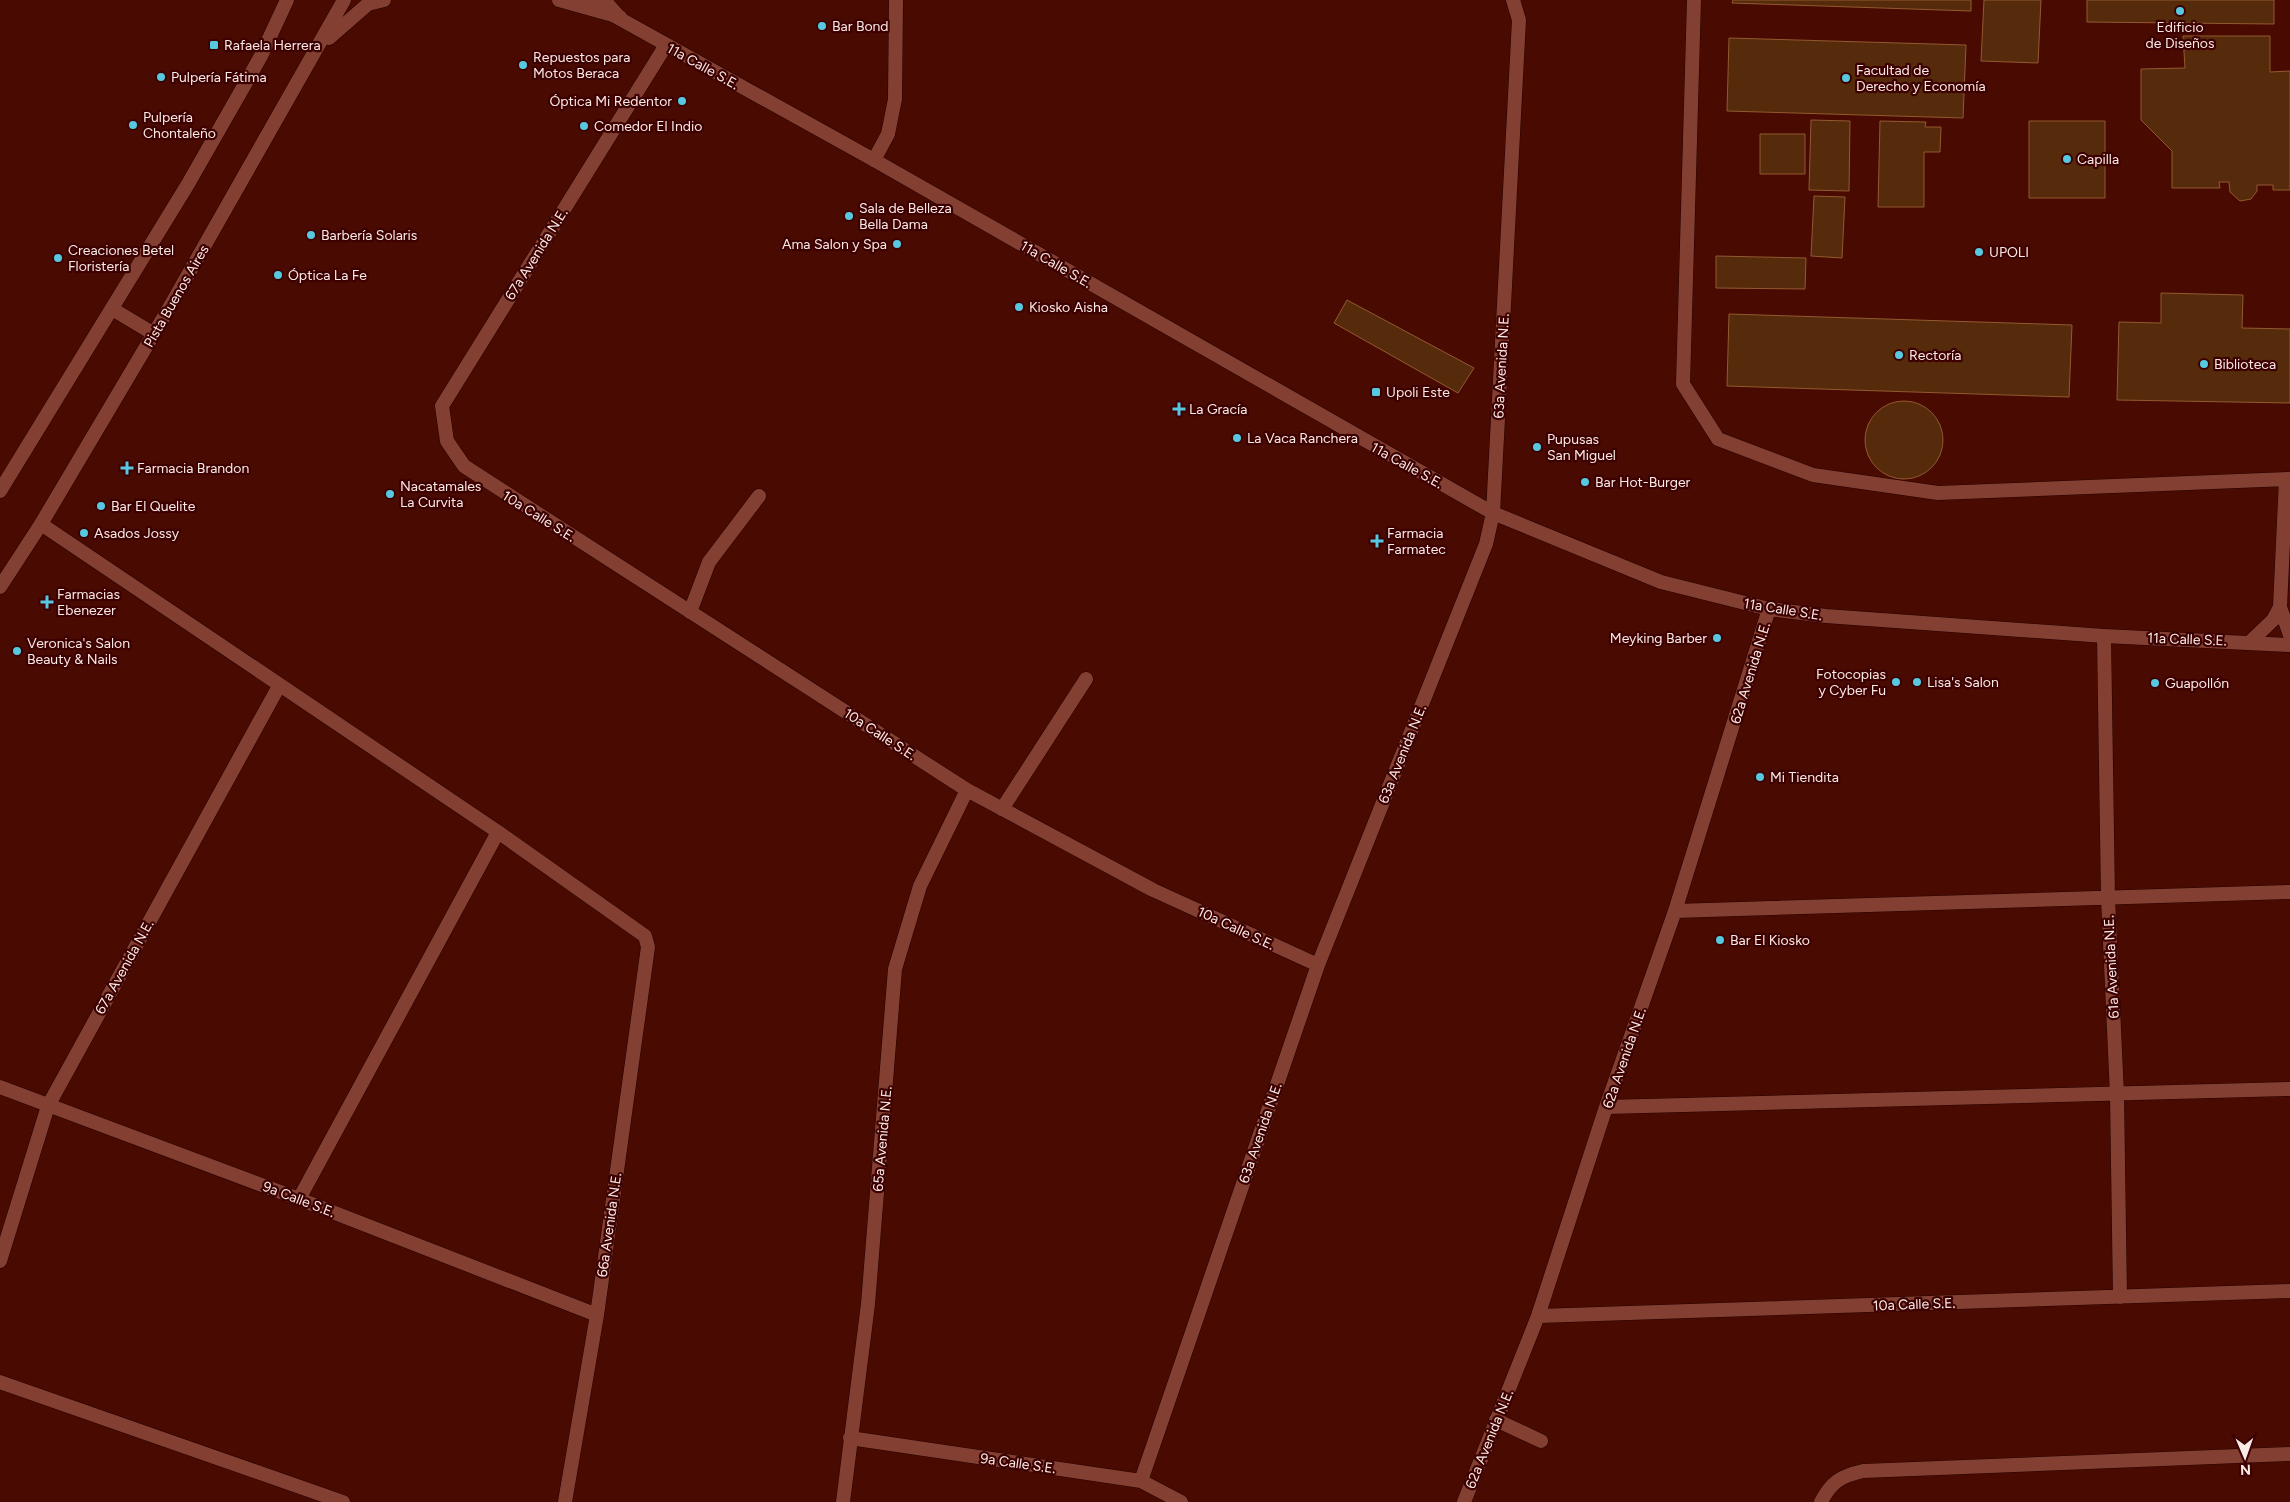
<svg xmlns="http://www.w3.org/2000/svg" width="2290" height="1502" viewBox="0 0 2290 1502" font-family="Figtree,sans-serif">
	<style>
		.building { fill: #552b0b; stroke: #935931 }
		.lines { fill: none; stroke-linecap: round; stroke-linejoin: round }
		.service-casing { stroke: #270000; stroke-width: 15 }
		.minor-casing { stroke: #270000; stroke-width: 15 }
		.tertiary-casing { stroke: #270000; stroke-width: 15 }
		.secondary-casing { stroke: #270000; stroke-width: 15 }
		.service { stroke: #834032; stroke-width: 14 }
		.minor { stroke: #834032; stroke-width: 14 }
		.tertiary { stroke: #834032; stroke-width: 14 }
		.secondary { stroke: #834032; stroke-width: 14 }
		.poi-dot { fill: #56c9e1; stroke: #3d0000; stroke-width: 2 }
		.labels { text-anchor: middle; stroke-width: 4.5; stroke-linejoin: round; paint-order: stroke }
		.poi-label { font-size: 14px; fill: #fae9e5; stroke: #3d0000; text-anchor: start }
		.street-label { font-size: 14px; fill: #fae9e5; stroke: #3d0000 }
	</style>
	<rect width="100%" height="100%" fill="#490b01"/>
	<!-- building -->
	<path class="building" d="M1733,0H1971V11L1732,3Z
		M1984,0H2041L2038,63L1981,61Z
		M2087,0H2274V24L2087,22Z
		M2183,36H2270V72L2290,71V190H2273V185H2257V191L2251,199L2240,201L2230,192L2229,182H2219L2220,188H2172V151L2141,120V69L2185,68Z
		M1729,38L1966,45L1963,118L1727,111Z
		M1811,120L1850,121L1849,191L1809,190Z
		M1880,121L1926,122L1925,127H1941L1940,152H1924V207H1878Z
		M2029,121H2105V198H2029Z
		M1760,134H1805V174H1760Z
		M1814,196L1845,197L1842,258L1811,256Z
		M1716,256L1806,258L1805,289L1716,288Z
		M2161,293L2243,295L2242,328L2290,329V403L2117,400L2119,322L2161,323Z
		M1347,300L1474,368L1458,393L1334,323Z
		M1729,314L2072,325L2069,397L1727,386Z
		M1865 440a39 39 0 1 1 78 0a39 39 0 1 1-78 0Z"/>
	<g class="lines">
		<defs>
			<path id="service" d="M1694,0L1683,384L1718,439L1813,475L1938,493L2290,479
				M2286,479L2280,607L2290,635
				M690,612L709,562L759,496
				M2250,642L2273,620L2280,607
				M1002,809L1086,679
				M1496,1420L1541,1441"/>
			<path id="minor" d="M666,45L442,406L447,441L464,466L967,790L1153,890L1318,965
				M874,160L888,134L895,99L896,0
				M41,524L498,832L645,936L648,947L597,1315L565,1502
				M2104,636L2108,898L2117,1095L2120,1297
				M1675,911L2290,892
				M0,1087L299,1199L597,1315
				M1606,1107L2290,1089
				M299,1199L498,832
				M0,1261L48,1106L279,686
				M1538,1316L2290,1291
				M0,1382L343,1502
				M850,1438L1141,1481L1181,1502
				M1141,1481L1318,965L1486,544L1493,513L1519,20L1513,0
				M843,1502L868,1304L895,969L920,886L967,790
				M1464,1502L1538,1316L1606,1107L1675,911L1769,609
				M1821,1502C1831,1482 1841,1476 1863,1471L2290,1454"/>
			<path id="tertiary" d="M586,0L874,160L1493,513L1661,582L1769,609L1826,616L2104,636L2290,645"/>
			<path id="secondary" d="M559,0L620,17
				M604,0L619,17
				M329,38L368,4L384,0
				M114,310L154,334
				M0,491L188,184L261,56L287,0
				M0,587L41,524L172,303L344,0"/>
		</defs>
		<!-- service casing -->
		<use href="#service" class="service-casing"/>
		<!-- minor casing -->
		<use href="#minor" class="minor-casing"/>
		<!-- tertiary casing -->
		<use href="#tertiary" class="tertiary-casing"/>
		<!-- secondary casing -->
		<use href="#secondary" class="secondary-casing"/>
		<!-- service -->
		<use href="#service" class="service"/>
		<!-- minor -->
		<use href="#minor" class="minor"/>
		<!-- tertiary -->
		<use href="#tertiary" class="tertiary"/>
		<!-- secondary -->
		<use href="#secondary" class="secondary"/>
	</g>
	<!-- markers -->
	<g class="poi-dot">
		<circle cx="2180" cy="11" r="5"/>
		<circle cx="822" cy="26" r="5"/>
		<rect x="209" y="40" width="10" height="10" rx="2.5"/>
		<circle cx="523" cy="65" r="5"/>
		<circle cx="161" cy="77" r="5"/>
		<circle cx="1846" cy="78" r="5"/>
		<circle cx="682" cy="101" r="5"/>
		<circle cx="133" cy="125" r="5"/>
		<circle cx="584" cy="126" r="5"/>
		<circle cx="2067" cy="159" r="5"/>
		<circle cx="849" cy="216" r="5"/>
		<circle cx="311" cy="235" r="5"/>
		<circle cx="897" cy="244" r="5"/>
		<circle cx="1979" cy="252" r="5"/>
		<circle cx="58" cy="258" r="5"/>
		<circle cx="278" cy="275" r="5"/>
		<circle cx="1019" cy="307" r="5"/>
		<circle cx="1899" cy="355" r="5"/>
		<circle cx="2204" cy="364" r="5"/>
		<rect x="1371" y="387" width="10" height="10" rx="2.5"/>
		<path d="M1176.5 401.5h5v5h5v5h-5v5h-5v-5h-5v-5h5z"/>
		<circle cx="1237" cy="438" r="5"/>
		<circle cx="1537" cy="447" r="5"/>
		<path d="M124.5 460.5h5v5h5v5h-5v5h-5v-5h-5v-5h5z"/>
		<circle cx="1585" cy="482" r="5"/>
		<circle cx="390" cy="494" r="5"/>
		<circle cx="101" cy="506" r="5"/>
		<circle cx="84" cy="533" r="5"/>
		<path d="M1374.5 533.5h5v5h5v5h-5v5h-5v-5h-5v-5h5z"/>
		<path d="M44.5 594.5h5v5h5v5h-5v5h-5v-5h-5v-5h5z"/>
		<circle cx="1717" cy="638" r="5"/>
		<circle cx="17" cy="651" r="5"/>
		<circle cx="1896" cy="682" r="5"/>
		<circle cx="1917" cy="682" r="5"/>
		<circle cx="2155" cy="683" r="5"/>
		<circle cx="1760" cy="777" r="5"/>
		<circle cx="1720" cy="940" r="5"/>
	</g>
	<g class="labels">
		<!-- poi labels -->
		<g class="poi-label">
			<text x="832" y="31">Bar Bond</text>
			<text x="2180" y="32" text-anchor="middle">Edificio<tspan x="2180" dy="16">de Diseños</tspan></text>
			<text x="224" y="50">Rafaela Herrera</text>
			<text x="533" y="62">Repuestos para<tspan x="533" dy="16">Motos Beraca</tspan></text>
			<text x="1856" y="75">Facultad de<tspan x="1856" dy="16">Derecho y Economía</tspan></text>
			<text x="171" y="82">Pulpería Fátima</text>
			<text x="672" y="106" text-anchor="end">Óptica Mi Redentor</text>
			<text x="143" y="122">Pulpería<tspan x="143" dy="16">Chontaleño</tspan></text>
			<text x="594" y="131">Comedor El Indio</text>
			<text x="2077" y="164">Capilla</text>
			<text x="859" y="213">Sala de Belleza<tspan x="859" dy="16">Bella Dama</tspan></text>
			<text x="321" y="240">Barbería Solaris</text>
			<text x="887" y="249" text-anchor="end">Ama Salon y Spa</text>
			<text x="68" y="255">Creaciones Betel<tspan x="68" dy="16">Floristería</tspan></text>
			<text x="1989" y="257">UPOLI</text>
			<text x="288" y="280">Óptica La Fe</text>
			<text x="1029" y="312">Kiosko Aisha</text>
			<text x="1909" y="360">Rectoría</text>
			<text x="2214" y="369">Biblioteca</text>
			<text x="1386" y="397">Upoli Este</text>
			<text x="1189" y="414">La Gracía</text>
			<text x="1247" y="443">La Vaca Ranchera</text>
			<text x="1547" y="444">Pupusas<tspan x="1547" dy="16">San Miguel</tspan></text>
			<text x="137" y="473">Farmacia Brandon</text>
			<text x="1595" y="487">Bar Hot-Burger</text>
			<text x="400" y="491">Nacatamales<tspan x="400" dy="16">La Curvita</tspan></text>
			<text x="111" y="511">Bar El Quelite</text>
			<text x="94" y="538">Asados Jossy</text>
			<text x="1387" y="538">Farmacia<tspan x="1387" dy="16">Farmatec</tspan></text>
			<text x="57" y="599">Farmacias<tspan x="57" dy="16">Ebenezer</tspan></text>
			<text x="1707" y="643" text-anchor="end">Meyking Barber</text>
			<text x="27" y="648">Veronica's Salon<tspan x="27" dy="16">Beauty &amp; Nails</tspan></text>
			<text x="1886" y="679" text-anchor="end">Fotocopias<tspan x="1886" dy="16">y Cyber Fu</tspan></text>
			<text x="1927" y="687">Lisa's Salon</text>
			<text x="2165" y="688">Guapollón</text>
			<text x="1770" y="782">Mi Tiendita</text>
			<text x="1730" y="945">Bar El Kiosko</text>
		</g>
		<!-- street labels -->
		<g class="street-label">
			<text transform="translate(703 66) rotate(29)" y="5">11a Calle S.E.</text>
			<text transform="translate(536 254) rotate(-58)" y="5">67a Avenida N.E.</text>
			<text transform="translate(1056 264) rotate(30)" y="5">11a Calle S.E.</text>
			<text transform="translate(176 296) rotate(-60)" y="5">Pista Buenos Aires</text>
			<text transform="translate(1501 366) rotate(-87)" y="5">63a Avenida N.E.</text>
			<text transform="translate(1407 465) rotate(29)" y="5">11a Calle S.E.</text>
			<text transform="translate(539 516) rotate(32)" y="5">10a Calle S.E.</text>
			<text transform="translate(1783 609) rotate(9)" y="5">11a Calle S.E.</text>
			<text transform="translate(2187 639) rotate(2)" y="5">11a Calle S.E.</text>
			<text transform="translate(1750 673) rotate(-73)" y="5">62a Avenida N.E.</text>
			<text transform="translate(880 734) rotate(33)" y="5">10a Calle S.E.</text>
			<text transform="translate(1402 754) rotate(-68)" y="5">63a Avenida N.E.</text>
			<text transform="translate(1236 928) rotate(25)" y="5">10a Calle S.E.</text>
			<text transform="translate(124 967) rotate(-61)" y="5">67a Avenida N.E.</text>
			<text transform="translate(2111 967) rotate(-93)" y="5">61a Avenida N.E.</text>
			<text transform="translate(1624 1058) rotate(-71)" y="5">62a Avenida N.E.</text>
			<text transform="translate(1260 1133) rotate(-71)" y="5">63a Avenida N.E.</text>
			<text transform="translate(882 1139) rotate(-85)" y="5">65a Avenida N.E.</text>
			<text transform="translate(299 1199) rotate(21)" y="5">9a Calle S.E.</text>
			<text transform="translate(609 1225) rotate(-82)" y="5">66a Avenida N.E.</text>
			<text transform="translate(1914 1304) rotate(-2)" y="5">10a Calle S.E.</text>
			<text transform="translate(1489 1439) rotate(-68)" y="5">62a Avenida N.E.</text>
			<text transform="translate(1018 1463) rotate(8)" y="5">9a Calle S.E.</text>
		</g>
	</g>
	<!-- north arrow -->
	<g transform="translate(2245 1457) rotate(178)" stroke="#3d0000" stroke-width="4" paint-order="stroke">
	<path d="M0-4L9 19L0 12L-9 19Z" fill="#fae9e5"/>
	<text y="-8" font-size="14" font-weight="bold" text-anchor="middle" fill="#fae9e5">N</text>
	</g>
</svg>
